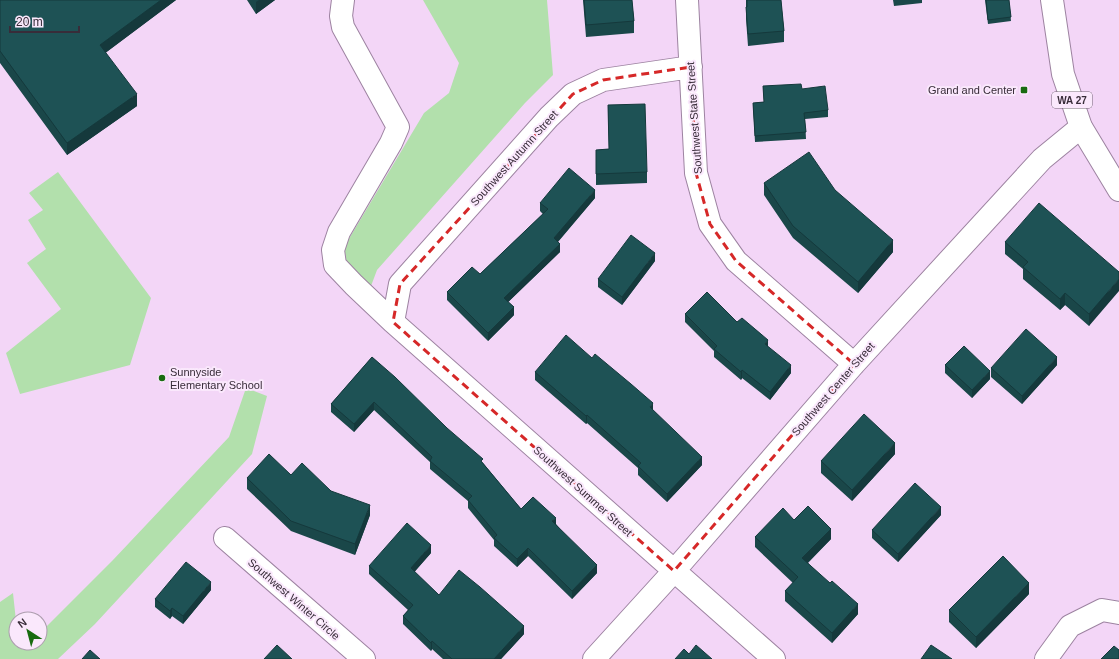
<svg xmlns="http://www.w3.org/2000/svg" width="1119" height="659" viewBox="0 0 1119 659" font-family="Arial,sans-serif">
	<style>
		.green { fill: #b2e0ac }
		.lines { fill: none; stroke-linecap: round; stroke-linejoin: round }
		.minor-casing { stroke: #9d83a1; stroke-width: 24 }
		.major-casing { stroke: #9d83a1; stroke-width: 24 }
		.minor { stroke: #fff; stroke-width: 22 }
		.major { stroke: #fff; stroke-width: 22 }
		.wall { fill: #1a4749 }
		.shaded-wall { fill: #15393c }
		.building { fill: #1e5255; stroke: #15393c }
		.marked { fill: none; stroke: #d62828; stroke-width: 3; stroke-dasharray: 8 5; stroke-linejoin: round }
		.poi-dot { fill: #186b10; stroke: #fae8fc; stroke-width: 1.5 }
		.labels { text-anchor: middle; stroke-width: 4; stroke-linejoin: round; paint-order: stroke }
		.shield { fill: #fae8fc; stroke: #726474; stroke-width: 1 }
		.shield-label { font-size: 10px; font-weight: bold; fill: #382c39 }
		.poi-label { font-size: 11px; fill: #382c39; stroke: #fae8fc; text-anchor: end }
		.street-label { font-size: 11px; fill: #382c39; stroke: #fae8fc }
	</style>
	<rect width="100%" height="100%" fill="#f3d6f7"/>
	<!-- green -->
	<path class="green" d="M423,0H547L553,75L525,103L377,270L371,286L347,265L344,247L424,113L449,93L459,63Z
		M58,172L151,298L130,365L20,394L6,353L61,309L27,263L46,249L28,220L43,210L29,193Z
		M246,388L267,396L252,454L95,624L58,659H0V602L13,593L16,621V643H40V629H44L113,560L229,437Z"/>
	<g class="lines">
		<defs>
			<path id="minor" d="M343,0L341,16L343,27L398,127L391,143L339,232L333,250L335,265L354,285L393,322L774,659
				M687,0L696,173L710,224L736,261L854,364
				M393,322L400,284L549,117L573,94L603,80L691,67
				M225,538L364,659
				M594,659L674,571L854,364L1042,159L1081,127
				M1046,659L1070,626L1102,610L1119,613"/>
			<path id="major" d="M1052,0L1063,74L1081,127L1119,190"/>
		</defs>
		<!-- minor casing -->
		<use href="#minor" class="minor-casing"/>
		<!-- major casing -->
		<use href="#major" class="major-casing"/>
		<!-- minor -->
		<use href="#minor" class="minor"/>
		<!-- major -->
		<use href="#major" class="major"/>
	</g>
	<!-- wall -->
	<path class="wall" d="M0,0H176L105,53L137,106L67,155L0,63Z
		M247,0H275L256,14Z
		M583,0H632L634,21V33L586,37Z
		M746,0H781L784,31V42L748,46L746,19Z
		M893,0H922V3L894,6Z
		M985,0H1009L1011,21L988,24Z
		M763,86L802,89L828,110V117L805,119L806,139L755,142L753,103L764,102Z
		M608,105L647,172V183L596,185V150L609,149Z
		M764,183L835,190L893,252L858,293L793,238L764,195Z
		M595,198L558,242L560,252L508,302L514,315L488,341L447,300V292L480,274L543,214L540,211V203Z
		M1005,242L1119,272L1089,326L1065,305L1060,310L1023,279V269L1005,254Z
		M655,261L622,305L598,287V279Z
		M685,314L737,322L768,347L791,373L770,400L742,378L741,380L714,357V351L685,322Z
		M372,357L483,463L521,509L556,524L597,573L572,599L528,556L517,567L494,546V540L468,508V501L430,469V462L374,410L354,432L331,412V404Z
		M945,365L990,379L972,398L945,373Z
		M1057,365L1022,404L991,377V368Z
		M535,372L653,410L702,465L667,502L638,475V468L587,423L586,424L535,380Z
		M895,454L852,501L821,473V461Z
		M291,475L331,491L370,515L355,555L291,531L247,489V478Z
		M941,515L898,562L872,538V530Z
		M794,520L831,539L808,563L858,614L832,643L785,601V591L793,583L755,547V537Z
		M431,553L414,572L439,595L524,634L501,659H443L432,649L431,651L403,624V616L408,610L369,574V566Z
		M211,590L183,624L172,616L170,619L155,607V599Z
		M1029,594L976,648L949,622V610Z"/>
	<!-- shaded-wall -->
	<path class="shaded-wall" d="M161,0H176L100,57V45Z
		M259,0H275L256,14V2Z
		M137,94V106L67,155V143Z
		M595,190V198L554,246V238Z
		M893,240V252L858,293V282Z
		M560,244V252L504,306V298Z
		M655,253V261L622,305V297Z
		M1119,279V291L1089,326V314Z
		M1065,293V305L1060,310V299Z
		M514,307V315L488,341V333Z
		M768,340V348L765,344Z
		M1057,357V365L1022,404V396Z
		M791,365V373L770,400V392Z
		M742,370V378L741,380V372Z
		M990,371V379L972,398V390Z
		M374,402V410L354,432V424Z
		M653,403V411L650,407Z
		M587,415V423L586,424V416Z
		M895,443V454L852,501V490Z
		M702,457V465L667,502V494Z
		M370,505V515L355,555V544Z
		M941,507V515L898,562V554Z
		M556,518V526L552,521Z
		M831,529V539L802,568V558Z
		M431,545V553L411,576V568Z
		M528,548V556L517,567V559Z
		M597,565V573L572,599V591Z
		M211,582V590L183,624V616Z
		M1029,583V594L976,648V637Z
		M858,604V614L832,643V633Z
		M172,608V616L170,619V611Z
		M524,626V634L501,659H494Z
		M432,641V649L431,651V643Z"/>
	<!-- building -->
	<path class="building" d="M0,0H161L100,45L137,94L67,143L0,51Z
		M584,0H632L634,21L586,25Z
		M747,0H781L784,31L748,34L746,7H747Z
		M986,0H1009L1011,17L988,20Z
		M801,84L802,89L825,86L828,110L804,113L806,132L755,136L753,103L764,102L763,86Z
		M645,104L647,172L596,174V150L609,149L608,105Z
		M809,152L835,190L893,240L858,282L793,226L764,183Z
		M569,168L595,190L554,238L560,244L504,298L514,307L488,333L447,292L472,267L480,274L548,209L540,203Z
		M1039,203L1119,272V279L1089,314L1065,293L1060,299L1023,267L1028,262L1005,242Z
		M631,235L655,253L622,297L598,279Z
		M707,292L737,322L742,318L768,340L765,344L791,365L770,392L742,370L741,372L714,349L717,346L685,314Z
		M1026,329L1057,357L1022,396L991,368Z
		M566,335L592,358L595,354L631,384L653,403L650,407L702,457L667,494L638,466L641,463L587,415L586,416L535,372Z
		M964,346L990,371L972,390L945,365Z
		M372,357L395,377L447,428L483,459L481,461L521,509L533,497L556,518L552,521L597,565L572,591L528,548L517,559L494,538L497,535L468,500L472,496L430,461L432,457L374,402L354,424L331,404Z
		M864,414L895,443L852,490L821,461Z
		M269,454L291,475L302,463L331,491L370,505L355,544L291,521L247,478Z
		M915,483L941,507L898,554L872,530Z
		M808,506L831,529L802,558L830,583L832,581L858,604L832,633L785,591L798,577L755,537L783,508L794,520Z
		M407,523L431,545L411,568L439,595L459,570L480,587L524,626L494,659H452L432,641L431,643L403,616L413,605L369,566Z
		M1003,556L1029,583L976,637L949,610Z
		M186,562L211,582L183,616L172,608L170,611L155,599Z
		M277,645L292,659H264Z
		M696,645L712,659H675L684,649L689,654Z
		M931,645L952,659H921Z
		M1114,646L1119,650V659H1101Z
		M90,650L100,659H82Z"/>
	<!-- marked area -->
	<path class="marked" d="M691,67L696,173L710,224L736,261L854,364L674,571L393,322L400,284L573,94L603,80Z"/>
	<!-- markers -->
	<g class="poi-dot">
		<rect x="1020" y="86" width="8" height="8" rx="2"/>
		<circle cx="162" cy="378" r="4"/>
	</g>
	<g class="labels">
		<!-- shield labels -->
		<rect class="shield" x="1052" y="92" width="40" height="16" rx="3"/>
		<g class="shield-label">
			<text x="1072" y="104">WA 27</text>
		</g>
		<!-- poi labels -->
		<g class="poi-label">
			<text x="1016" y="94">Grand and Center</text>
			<text x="170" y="376" text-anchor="start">Sunnyside<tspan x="170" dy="13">Elementary School</tspan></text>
		</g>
		<!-- street labels -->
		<g class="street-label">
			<text transform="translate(694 118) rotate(-94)" y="4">Southwest State Street</text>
			<text transform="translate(514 158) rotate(-48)" y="4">Southwest Autumn Street</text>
			<text transform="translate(833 389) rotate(-49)" y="4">Southwest Center Street</text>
			<text transform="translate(583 491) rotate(42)" y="4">Southwest Summer Street</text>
			<text transform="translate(294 599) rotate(41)" y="4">Southwest Winter Circle</text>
		</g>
	</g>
	<!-- north arrow -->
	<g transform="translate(28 631) rotate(324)"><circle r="19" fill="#fae8fc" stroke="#ac9dae"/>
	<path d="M0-3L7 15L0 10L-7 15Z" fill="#186b10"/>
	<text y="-6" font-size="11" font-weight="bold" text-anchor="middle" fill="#382c39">N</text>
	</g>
	<!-- scale -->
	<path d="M10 26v6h69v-6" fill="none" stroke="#382c39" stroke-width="2"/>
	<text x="16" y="26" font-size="12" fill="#382c39" stroke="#fae8fc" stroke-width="3" paint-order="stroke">20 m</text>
</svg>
